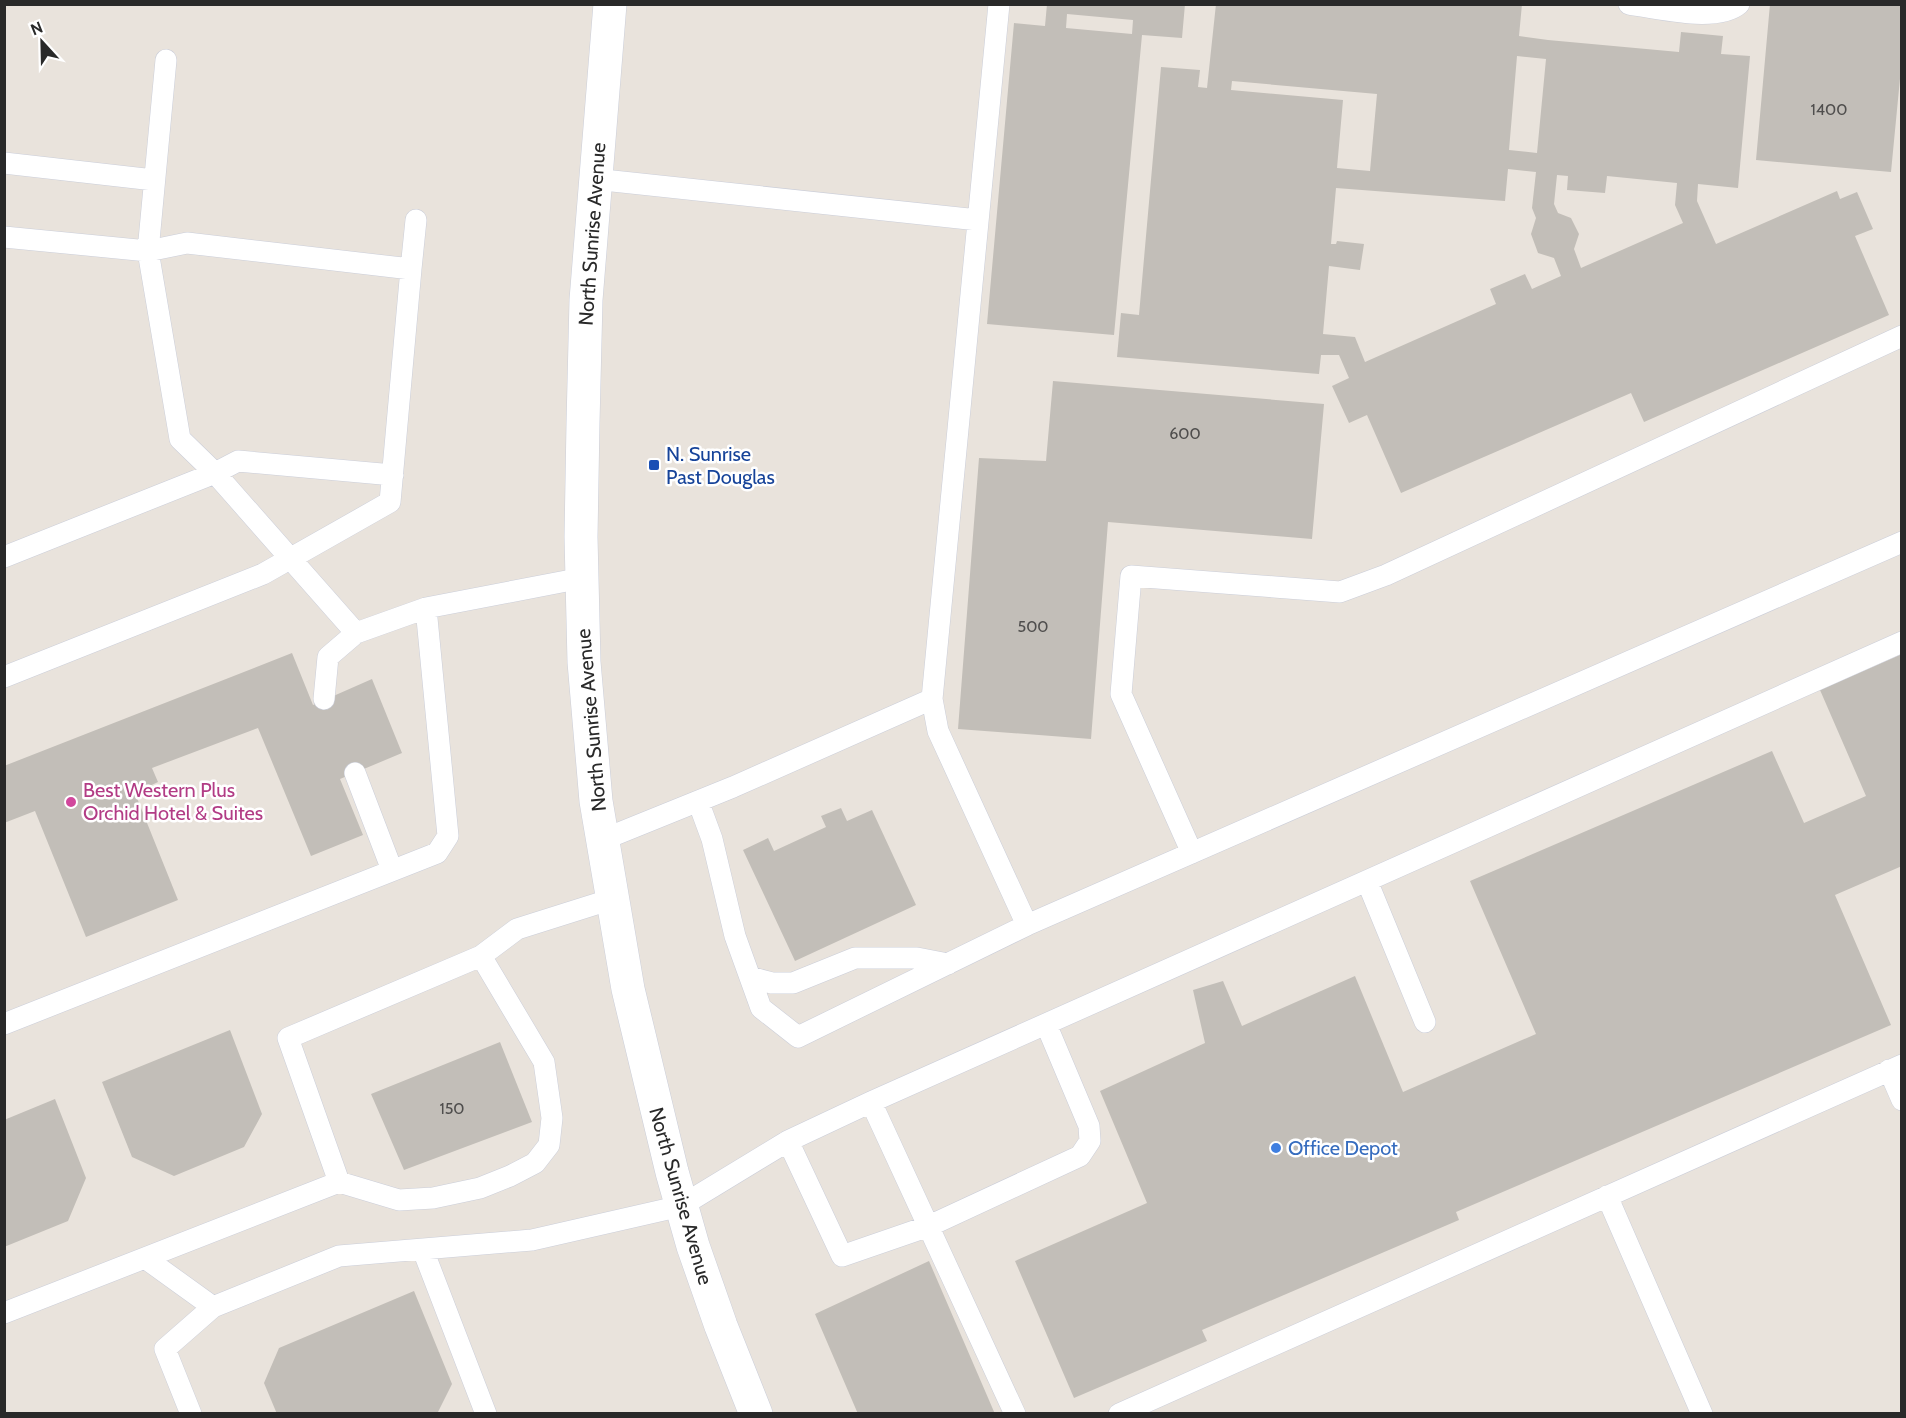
<svg xmlns="http://www.w3.org/2000/svg" width="1906" height="1418" viewBox="0 0 1906 1418" font-family="Cabin,sans-serif">
	<style>
		.building { fill: #c2beb8; fill-rule: evenodd }
		.lines { fill: none; stroke-linecap: round; stroke-linejoin: round }
		.service-casing { stroke: #cbced9; stroke-width: 22 }
		.secondary-casing { stroke: #cbced9; stroke-width: 34 }
		.service { stroke: #fff; stroke-width: 21 }
		.secondary { stroke: #fff; stroke-width: 33 }
		.transit-dot { fill: #1a4fb4; stroke: #fff; stroke-width: 2 }
		.hotel-dot { fill: #d1479c; stroke: #fff; stroke-width: 2 }
		.shop-dot { fill: #3f7fe0; stroke: #fff; stroke-width: 2 }
		.labels { text-anchor: middle; stroke-width: 5; stroke-linejoin: round; paint-order: stroke }
		.number-label { font-size: 16px; fill: #4f4e4d }
		.street-label { font-size: 20px; fill: #292929; stroke: #fff }
		.transit-label { font-size: 20px; fill: #164399; stroke: #fff; text-anchor: start }
		.hotel-label { font-size: 20px; fill: #b23c85; stroke: #fff; text-anchor: start }
		.shop-label { font-size: 20px; fill: #366cbe; stroke: #fff; text-anchor: start }
	</style>
	<rect width="100%" height="100%" fill="#e9e3dc"/>
	<!-- building -->
	<path class="building" d="M1047,4H1185L1182,38L1142,35L1114,335L987,324L1014,23L1045,26ZM1067,14L1133,20L1132,34L1066,28Z
		M1216,4H1522L1519,36L1548,40L1679,52L1681,32L1723,36L1721,54L1750,56L1738,188L1698,184L1697,201L1716,244L1837,191L1840,199L1857,192L1873,229L1855,236L1889,315L1644,422L1631,393L1401,493L1367,415L1349,423L1332,386L1349,378L1339,355H1321L1319,374L1117,357L1121,313L1139,315L1161,67L1200,70L1198,87L1207,88ZM1517,56L1546,59L1537,153L1509,150ZM1232,81L1377,94L1370,171L1337,168L1343,100L1231,90ZM1508,169L1536,172L1532,208L1536,218L1531,234L1538,253L1554,258L1561,276L1532,289L1525,274L1490,289L1496,304L1365,362L1355,337L1323,334L1329,266L1360,270L1364,244L1337,241L1336,244H1331L1336,188L1505,201ZM1557,175L1568,176L1567,190L1605,193L1607,176L1677,183L1675,205L1683,223L1581,268L1574,249L1579,234L1571,218L1558,213L1554,204Z
		M1770,4H1902V58L1891,172L1756,160Z
		M1053,381L1324,404L1312,539L1108,522L1091,739L958,729L979,458L1046,461Z
		M292,653L313,705L372,679L402,753L340,779L363,835L311,856L258,728L152,768L158,782L135,793L178,900L86,937L35,811L4,823V766Z
		M1902,654V866L1835,895L1891,1025L1456,1212L1459,1220L1202,1330L1207,1341L1074,1398L1015,1261L1147,1203L1100,1091L1205,1043L1193,990L1223,981L1242,1026L1355,976L1403,1092L1536,1034L1470,881L1772,751L1804,823L1866,796L1820,690Z
		M841,808L847,821L872,810L916,905L795,961L743,850L768,838L774,851L826,827L821,816Z
		M230,1030L262,1114L244,1147L174,1176L132,1157L102,1082Z
		M500,1042L532,1122L404,1170L371,1094Z
		M55,1099L86,1178L68,1221L4,1247V1120Z
		M929,1261L995,1414H858L815,1314Z
		M414,1291L452,1384L437,1414H277L264,1383L279,1348Z"/>
	<g class="lines">
		<defs>
			<path id="service" d="M999,4L932,699L938,731L1027,925
				M1629,4C1656,8 1717,23 1739,4
				M166,60L148,251L180,439L215,473L238,461L393,475
				M4,163L154,180
				M594,179L978,220
				M4,237L148,251L187,243L411,269L416,220
				M4,557L215,473L356,633
				M4,677L263,574L390,502L411,269
				M324,699L328,657L356,633L426,608L582,578
				M355,773L392,870
				M698,801L712,839L735,936L761,1008L798,1037L1027,925L1902,542
				M602,840L733,787L932,699
				M1192,853L1121,694L1131,576L1340,592L1386,575L1902,336
				M1367,881L1425,1022
				M750,977L772,983H793L855,958H917L948,964
				M4,1024L437,853L448,836L426,608
				M1889,1070L1902,1100
				M871,1102L1015,1414
				M788,1141L842,1256L929,1226L1080,1156L1090,1141L1089,1126L1046,1024
				M339,1182L288,1038L481,956L517,929L612,899
				M1607,1196L1702,1414
				M423,1250L486,1414
				M145,1258L213,1307
				M4,1313L339,1182L399,1200L433,1198L480,1188L510,1176L535,1163L549,1145L552,1118L544,1062L481,956
				M191,1414L165,1349L213,1307L339,1256L532,1240L681,1206L788,1141L871,1102L1902,642
				M1119,1414L1902,1065"/>
			<path id="secondary" d="M610,4L586,300L583,423L581,537L584,662L596,801L628,989L672,1172L693,1246L721,1326L756,1414"/>
		</defs>
		<!-- service casing -->
		<use href="#service" class="service-casing"/>
		<!-- secondary casing -->
		<use href="#secondary" class="secondary-casing"/>
		<!-- service -->
		<use href="#service" class="service"/>
		<!-- secondary -->
		<use href="#secondary" class="secondary"/>
	</g>
	<!-- markers -->
	<rect class="transit-dot" x="648" y="459" width="12" height="12" rx="3"/>
	<circle class="hotel-dot" cx="71" cy="802" r="6"/>
	<circle class="shop-dot" cx="1276" cy="1148" r="6"/>
	<g class="labels">
		<!-- number labels -->
		<g class="number-label">
			<text x="1829" y="115">1400</text>
			<text x="1185" y="439">600</text>
			<text x="1033" y="632">500</text>
			<text x="452" y="1114">150</text>
		</g>
		<!-- street labels -->
		<g class="street-label">
			<text transform="translate(592 234) rotate(-86)" y="7">North Sunrise Avenue</text>
			<text transform="translate(591 720) rotate(-95)" y="7">North Sunrise Avenue</text>
			<text transform="translate(681 1196) rotate(74)" y="7">North Sunrise Avenue</text>
		</g>
		<!-- transit labels -->
		<g class="transit-label">
			<text x="666" y="461">N. Sunrise<tspan x="666" dy="23">Past Douglas</tspan></text>
		</g>
		<!-- hotel labels -->
		<g class="hotel-label">
			<text x="83" y="797">Best Western Plus<tspan x="83" dy="23">Orchid Hotel &amp; Suites</tspan></text>
		</g>
		<!-- shop labels -->
		<g class="shop-label">
			<text x="1288" y="1155">Office Depot</text>
		</g>
	</g>
	<!-- border -->
	<rect width="1906" height="1418" fill="none" stroke="#292929" stroke-width="12"/>
	<!-- north arrow -->
	<g transform="translate(42 42) rotate(338)" stroke="#ffffff" stroke-width="4.5" paint-order="stroke">
	<path d="M0-4.5L10 22L0 15L-10 22Z" fill="#292929"/>
	<text y="-9" font-size="16" font-weight="bold" text-anchor="middle" fill="#292929">N</text>
	</g>
</svg>
